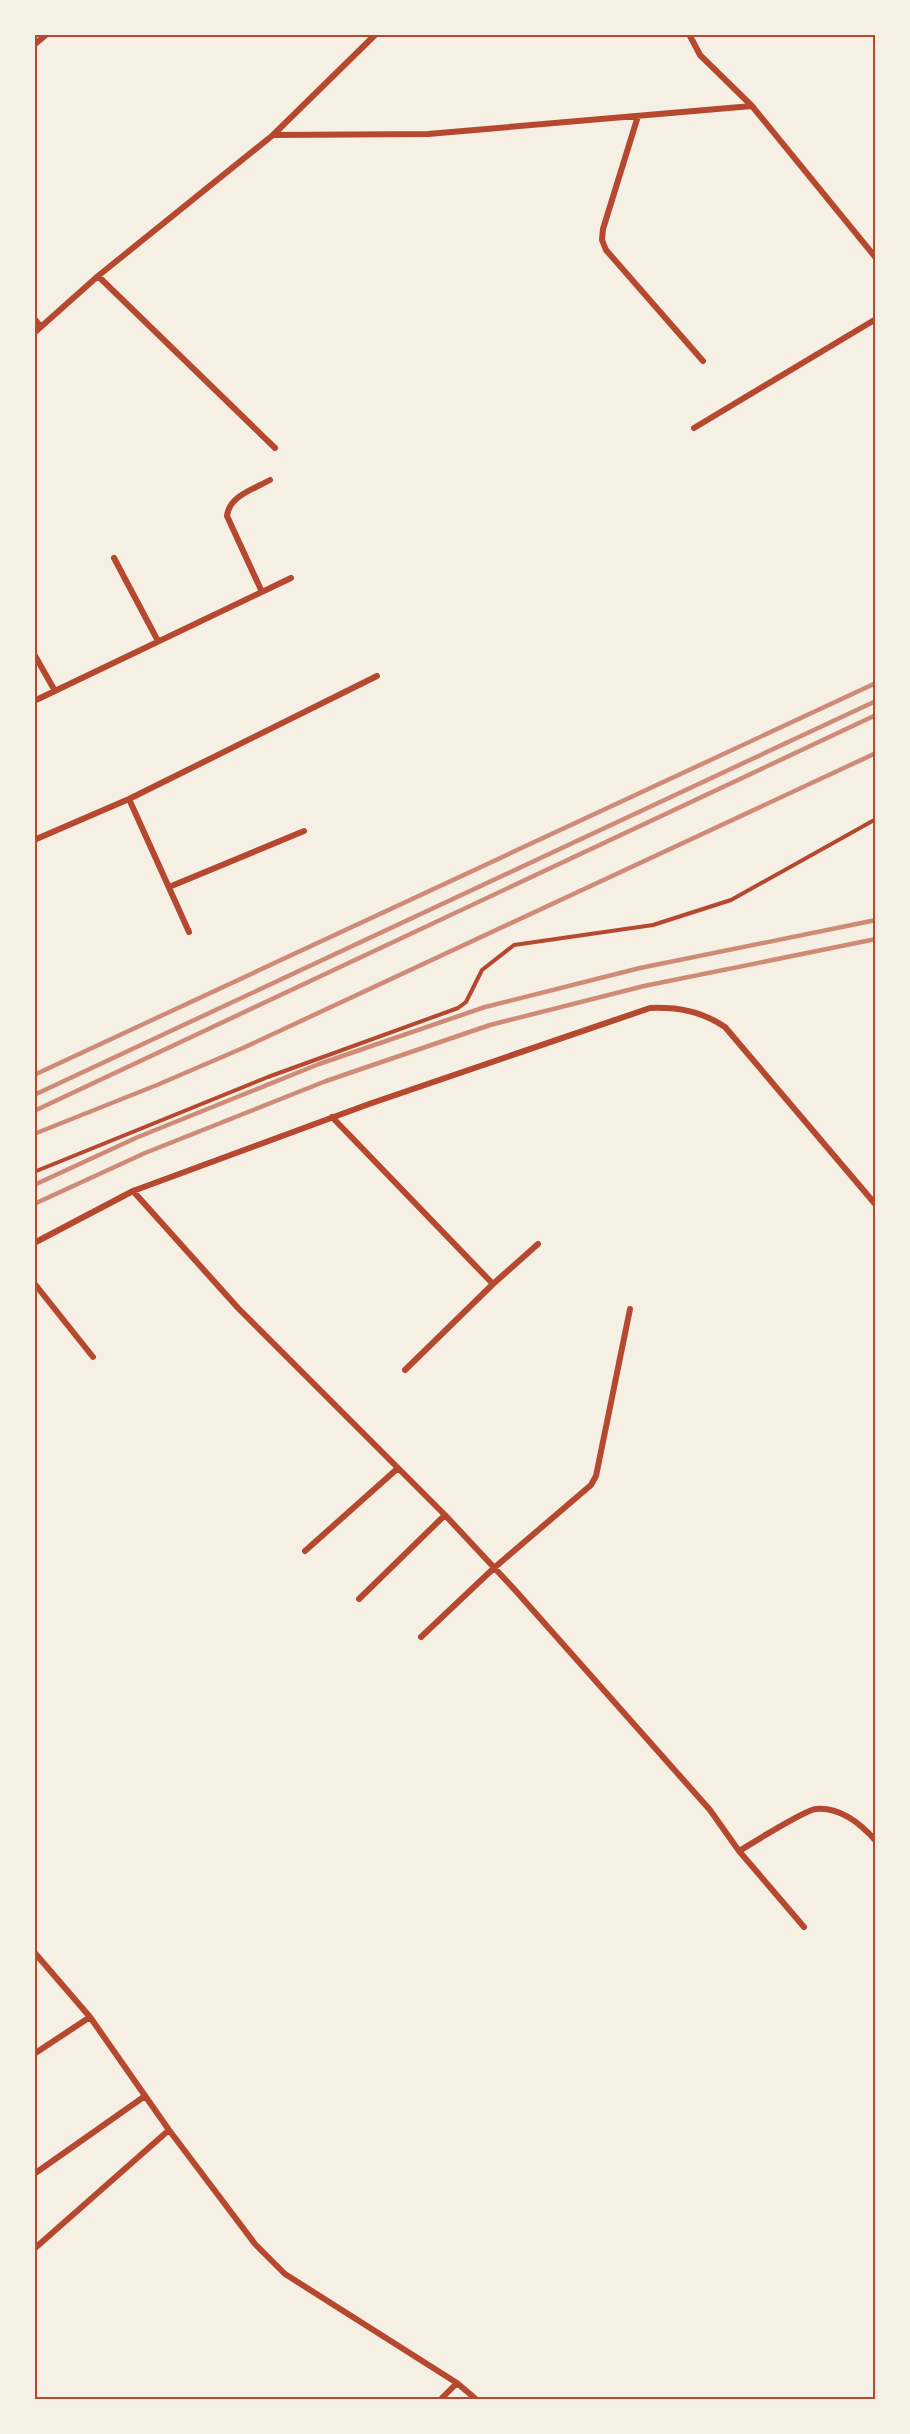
<svg xmlns="http://www.w3.org/2000/svg" width="910" height="2434" viewBox="0 0 910 2434" font-family="'Work Sans',sans-serif">
	<style>
		.lines { fill: none; stroke-linecap: round; stroke-linejoin: round }
		.service { stroke: #b5482f; stroke-width: 4 }
		.minor { stroke: #b5482f; stroke-width: 6 }
		.rail { stroke: #cf8b77; stroke-width: 4.5 }
		.neatline { fill: none; stroke: #b5482f; stroke-width: 2 }
	</style>
	<rect width="100%" height="100%" fill="#f6efe4"/>
	<g class="lines">
		<!-- service -->
		<path class="service" d="M34,1172L268,1077L458,1008L466,1002L482,970L514,945L653,925L731,900L876,819"/>
		<!-- minor -->
		<path class="minor" d="M689,34L700,55L752,106L876,258
			M34,45L47,34
			M638,116L603,229L602,240L606,250L703,361
			M273,135L428,134L752,106
			M98,276L275,448
			M34,318L41,327
			M34,333L98,276L273,135L376,34
			M694,428L876,319
			M114,558L158,641
			M262,592L227,516C229,496 254,489 270,480
			M34,654L55,691
			M34,701L291,578
			M129,799L189,932
			M34,840L129,799L377,676
			M169,887L304,831
			M332,1117L493,1284
			M133,1191L238,1308L445,1515L515,1590L710,1810L739,1851L804,1927
			M34,1243L133,1191L369,1104L650,1008C678,1007 701,1011 725,1027L876,1205
			M34,1283L93,1357
			M405,1370L493,1284L538,1244
			M305,1551L397,1469
			M359,1599L445,1515
			M421,1637L494,1568L591,1485L596,1476L630,1309
			M739,1851C753,1843 804,1810 816,1809C840,1807 861,1824 876,1841
			M34,1952L90,2017L169,2130L255,2244L285,2274L457,2383L477,2400
			M34,2054L90,2017
			M34,2174L145,2096
			M34,2249L169,2130
			M440,2400L457,2383"/>
		<!-- rail -->
		<path class="rail" d="M34,1075L876,683
			M34,1095L876,701
			M34,1111L876,715
			M34,1134L157,1085L243,1048L876,753
			M34,1185L138,1137L319,1064L485,1007L640,968L876,920
			M34,1204L145,1153L326,1081L490,1025L644,986L876,939"/>
	</g>
	<!-- border -->
	<rect width="910" height="2434" fill="none" stroke="#f6efe4" stroke-width="72"/>
	<rect x="36" y="36" width="838" height="2362" class="neatline"/>
</svg>
